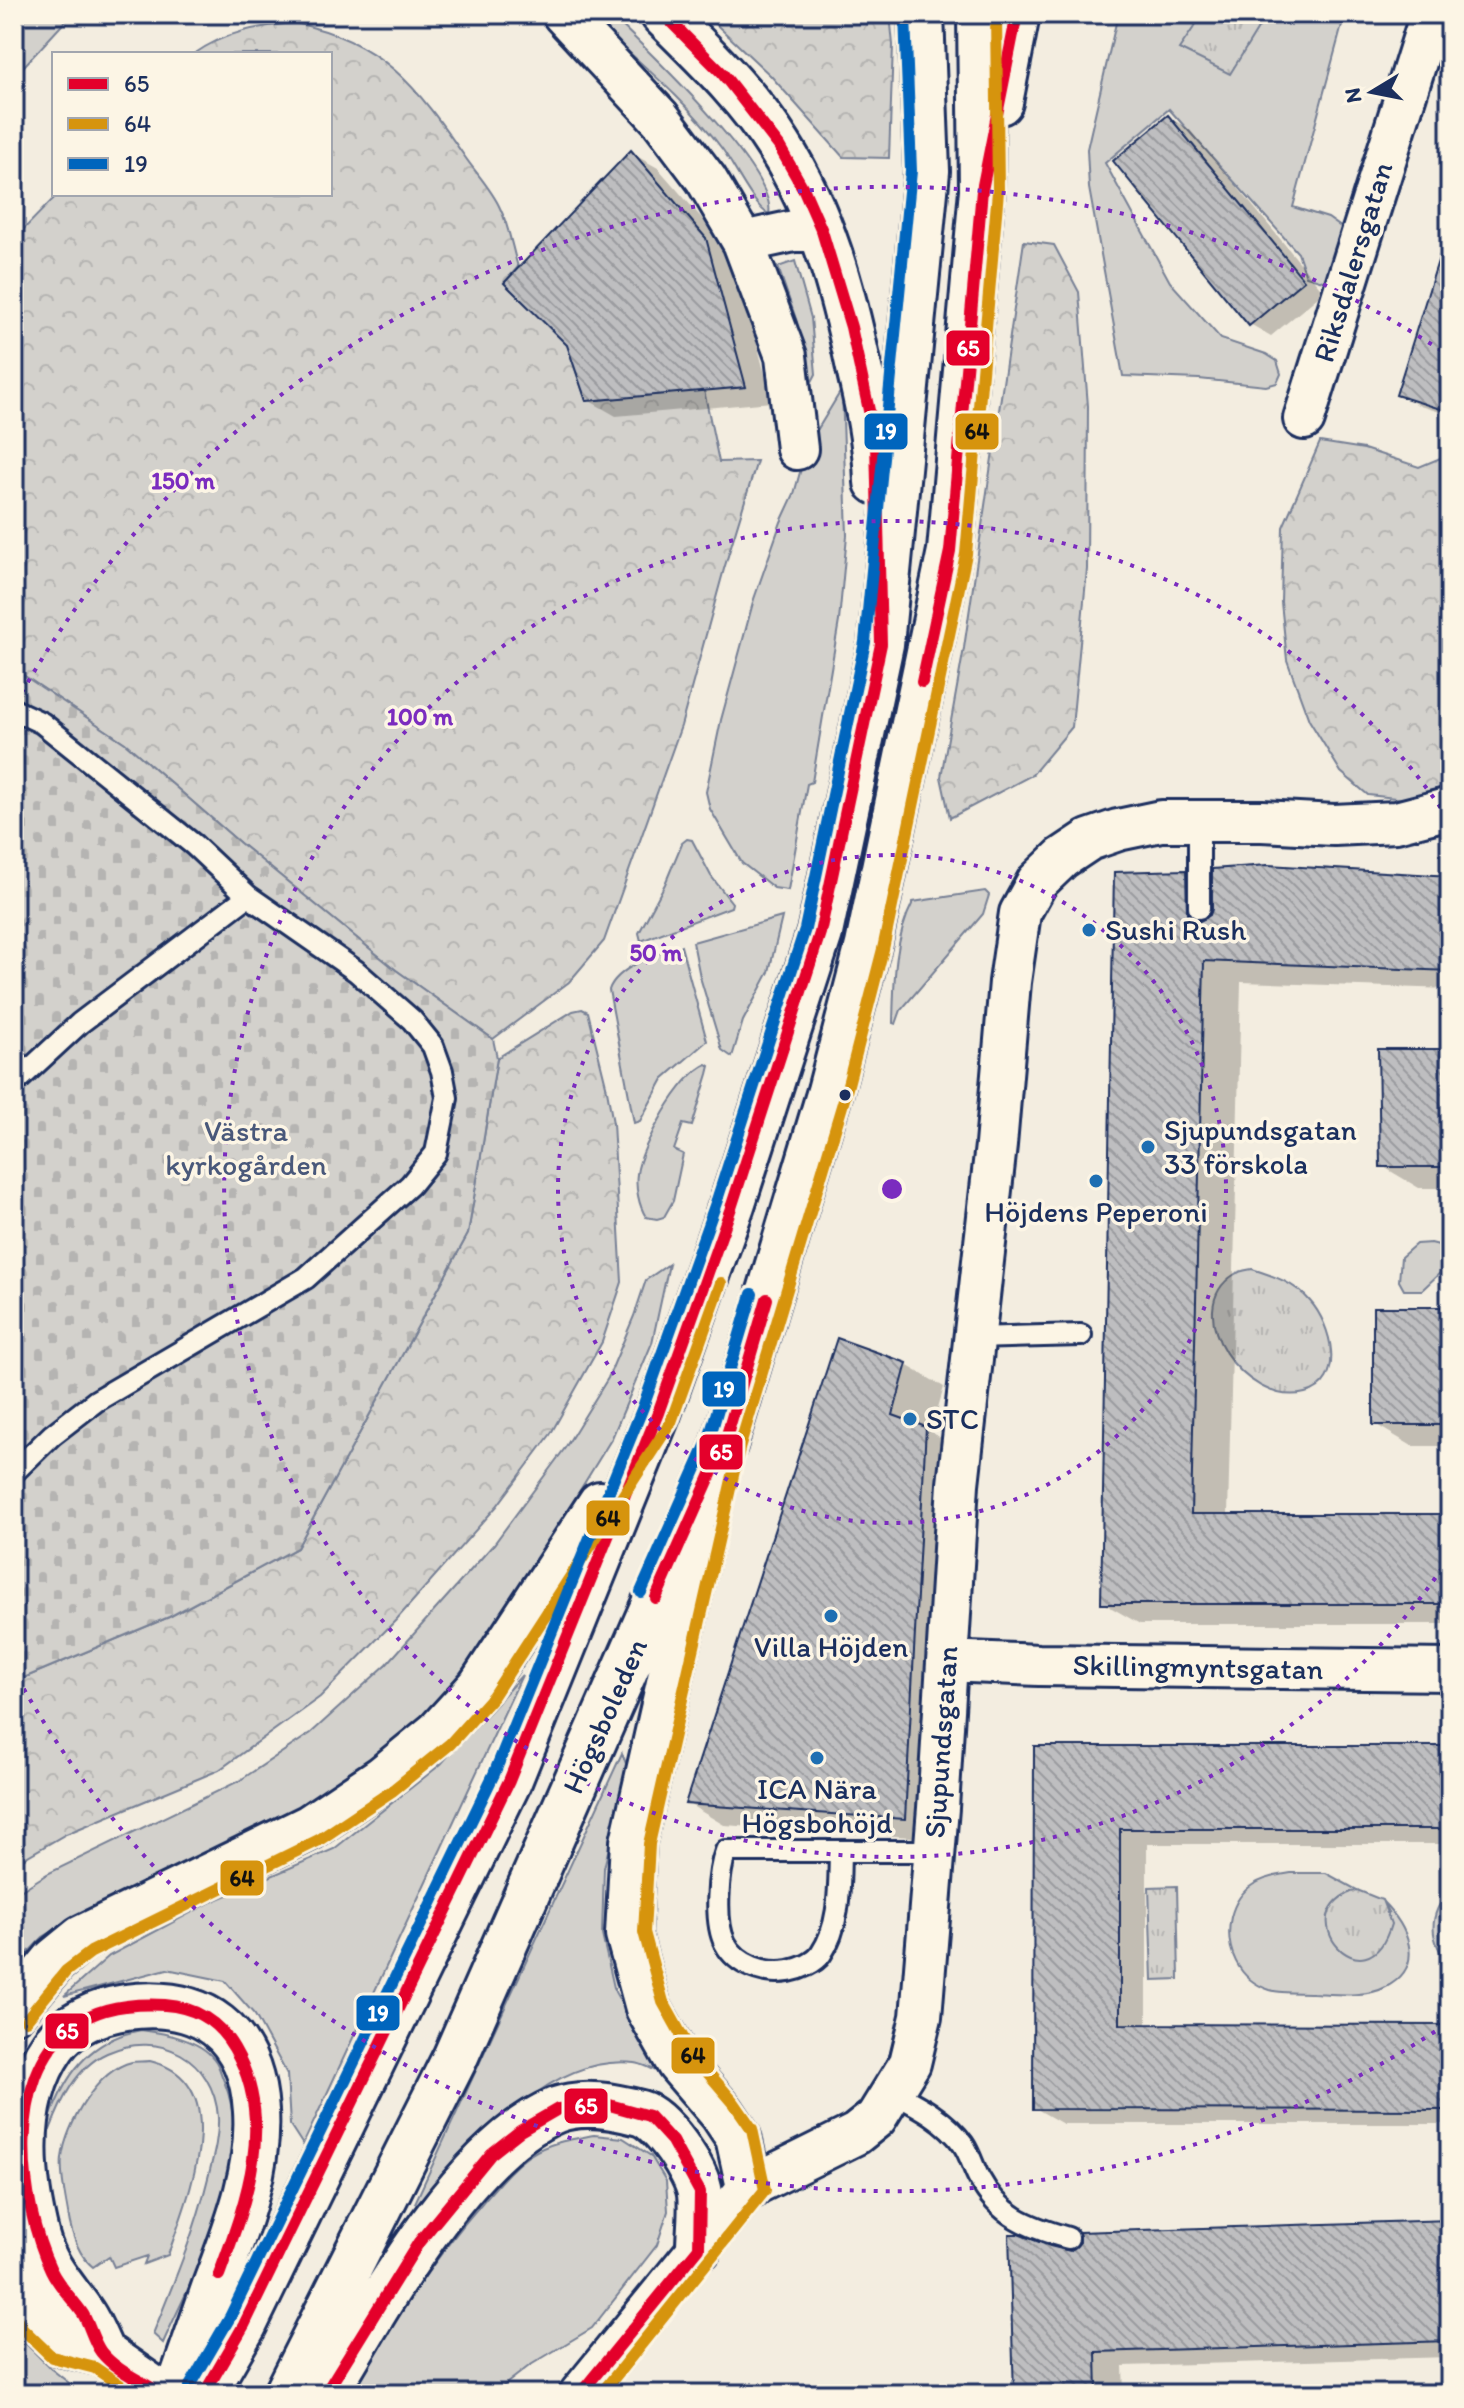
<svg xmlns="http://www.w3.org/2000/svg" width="1464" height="2408" viewBox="0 0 1464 2408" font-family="Itim,sans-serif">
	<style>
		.green { fill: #d3d1cc; stroke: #778095; stroke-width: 2 }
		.forest { fill: url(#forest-crowns); stroke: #778095; stroke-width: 2 }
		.cemetery { fill: url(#cemetery-stones); stroke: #778095; stroke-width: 2 }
		.park { fill: url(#park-tufts); stroke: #778095; stroke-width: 2 }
		.shadow { fill: #0003 }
		.building { fill: url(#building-back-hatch); stroke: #1b2f5e; stroke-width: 2 }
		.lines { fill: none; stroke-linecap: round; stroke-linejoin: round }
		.service-casing { stroke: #1b2f5e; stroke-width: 26 }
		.minor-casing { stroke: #1b2f5e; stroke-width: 46 }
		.secondary-casing { stroke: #1b2f5e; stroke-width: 50 }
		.service { stroke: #fcf5e5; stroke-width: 20 }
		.minor { stroke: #fcf5e5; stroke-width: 40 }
		.secondary { stroke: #fcf5e5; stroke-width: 44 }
		.bus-1-casing { stroke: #fcf5e5; stroke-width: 18 }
		.bus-2-casing { stroke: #fcf5e5; stroke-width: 18 }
		.bus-3-casing { stroke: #fcf5e5; stroke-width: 18 }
		.bus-1 { stroke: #e4002b; stroke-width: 12 }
		.bus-2 { stroke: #d6940e; stroke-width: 12 }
		.bus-3 { stroke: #0065bd; stroke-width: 12 }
		.ring { fill: none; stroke: #7b2cbf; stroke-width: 4; stroke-dasharray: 4 8 }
		.poi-dot { fill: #1f6fb2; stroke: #fcf5e5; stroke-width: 3 }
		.bus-dot { fill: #1b2f5e; stroke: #fcf5e5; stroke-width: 3 }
		.labels { text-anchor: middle; stroke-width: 7; stroke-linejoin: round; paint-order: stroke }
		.street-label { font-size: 30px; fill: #1b2f5e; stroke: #fcf5e5 }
		.poi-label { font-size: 30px; fill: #1b2f5e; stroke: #fcf5e5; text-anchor: start }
		.park-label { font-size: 30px; fill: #49587a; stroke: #fcf5e5 }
		.centre { fill: #7b2cbf; stroke: #fcf5e5; stroke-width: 4 }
		.ring-label { font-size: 24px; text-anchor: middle; font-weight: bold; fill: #7b2cbf; stroke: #fcf5e5; stroke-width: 7; stroke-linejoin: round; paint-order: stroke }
		.line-badge { stroke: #fcf5e5; stroke-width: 3 }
		.badge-label { font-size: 22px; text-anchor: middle; font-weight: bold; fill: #fff }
		.pale-badge-label { font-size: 22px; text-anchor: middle; font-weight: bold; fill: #111 }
	</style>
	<defs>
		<pattern id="forest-crowns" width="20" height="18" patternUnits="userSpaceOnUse" patternTransform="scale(2)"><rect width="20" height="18" fill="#d3d1cc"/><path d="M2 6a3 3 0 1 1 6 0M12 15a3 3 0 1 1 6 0" fill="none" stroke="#b5b4b2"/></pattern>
		<pattern id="cemetery-stones" width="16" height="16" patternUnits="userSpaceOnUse" patternTransform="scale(2)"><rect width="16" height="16" fill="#d3d1cc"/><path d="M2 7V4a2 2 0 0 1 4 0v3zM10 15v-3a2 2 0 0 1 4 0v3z" fill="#b5b4b2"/></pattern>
		<pattern id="park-tufts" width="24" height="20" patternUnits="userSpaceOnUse" patternTransform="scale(2)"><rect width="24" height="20" fill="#d3d1cc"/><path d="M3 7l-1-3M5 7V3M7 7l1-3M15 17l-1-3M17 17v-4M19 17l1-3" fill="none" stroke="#b5b4b2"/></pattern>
		<pattern id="building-back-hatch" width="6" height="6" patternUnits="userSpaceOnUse" patternTransform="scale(2)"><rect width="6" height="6" fill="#bebec0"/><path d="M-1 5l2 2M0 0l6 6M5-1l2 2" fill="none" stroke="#9a9b9f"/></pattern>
	</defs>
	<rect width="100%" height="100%" fill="#f3ede0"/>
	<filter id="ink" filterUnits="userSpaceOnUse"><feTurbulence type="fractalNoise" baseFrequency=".0125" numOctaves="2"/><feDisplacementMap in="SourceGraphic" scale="16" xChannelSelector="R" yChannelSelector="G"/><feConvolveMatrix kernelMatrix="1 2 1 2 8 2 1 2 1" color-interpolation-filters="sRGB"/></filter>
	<g filter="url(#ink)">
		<!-- green -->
		<path class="green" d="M27,14H72L14,77V28Z
			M587,14H610C642,45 778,172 769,214C756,210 733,164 723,150C686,99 633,57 587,14Z
			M1118,14H1345L1293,207L1328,218L1342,228L1326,282L1306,276L1298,253L1169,109L1105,163L1170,282L1221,339L1266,354L1277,361L1281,374L1277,383L1266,386L1199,379L1123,376L1089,188L1087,149Z
			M795,261L811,318L816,374L807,391L797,322L778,267Z
			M842,389L847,535L839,621L812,782L807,784L788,890L774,888L742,863L710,809L706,792L721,720L754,599L781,522L794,494L807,447Z
			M687,839L692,840L711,876L732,903L731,907L641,941L639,933L665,884L682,843Z
			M985,891L989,895L983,914L901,1010L896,1024L893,1023C894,983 894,939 913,902Z
			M782,917L769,972L743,1021L732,1057L722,1050L700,977L693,942Z
			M681,946L707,1041L663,1079L640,1121L634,1123L609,990C616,968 659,952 681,946Z
			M707,1064L710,1066L708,1074L692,1126L683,1124L674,1150L683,1154L673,1201L664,1217L657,1219L646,1217C639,1206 635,1187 637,1174C640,1147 682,1073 707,1064Z
			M1431,1243L1443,1246L1442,1271L1422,1290H1404L1399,1281L1401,1257L1416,1244Z
			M669,1264L652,1343L612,1438L494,1630L419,1724L364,1767L282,1819L148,1886L90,1909L43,1937L14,1967V1895L47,1874L239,1781L311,1733L387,1664L494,1544L565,1448L608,1378L634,1316L646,1280Z
			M522,1675L303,2145L290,2125L287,2074L255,2015L225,1981L167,1969L64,1996L109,1956L209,1903L334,1849L441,1764Z
			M622,1753L628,1769L604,1868L602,1935L615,1992L646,2046L680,2084C667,2078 650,2065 635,2063C545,2053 476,2148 426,2209L415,2203Z
			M1291,1873H1326L1357,1890C1341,1895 1334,1901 1328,1916L1388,1912L1382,1901C1406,1925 1428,1965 1386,1987C1366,1998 1335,1994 1313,1993C1299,1992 1284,1994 1270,1990C1238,1980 1224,1948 1231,1917C1239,1885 1262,1877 1291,1873Z
			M1450,1890V1966C1429,1940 1427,1916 1450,1890Z
			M141,2030C164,2033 199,2039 214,2059C219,2064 221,2075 224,2081C258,2162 196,2269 163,2343L153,2334C174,2282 195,2232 208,2178C213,2158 219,2137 218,2117C214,2059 160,2029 107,2053C76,2067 61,2101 50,2130L47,2132C47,2121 53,2111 57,2101C74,2062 99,2038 141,2030Z
			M150,2061C238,2082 187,2199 168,2255L144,2264L147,2256L114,2267L109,2256L93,2267C77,2254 71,2232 68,2213C65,2195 60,2175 62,2158C66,2125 97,2070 132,2062C137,2061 144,2062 150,2061Z
			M594,2135L623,2138L651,2156L666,2181L668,2211L657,2245L592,2328L529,2366L493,2394H349C390,2328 431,2261 482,2203C497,2186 512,2167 530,2155C549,2142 573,2139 594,2135Z
			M14,2331L50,2368L83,2394H14Z"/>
		<!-- forest -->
		<path class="forest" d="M705,14H890L893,45L889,158L843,157L771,76Z
			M295,23C383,41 417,87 465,157C476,173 492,190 500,208C509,226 512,248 518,267L504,283L567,345L586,401L704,390L719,462L757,461L724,569L681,726L604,941L569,982L493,1039L396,970L240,843L125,743L14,669V226L21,232L58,194H330V54H194C225,32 258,26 295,23Z
			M1024,241L1054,245L1079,292L1088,406L1087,569L1072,727L1032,775L950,818L941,777L964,648Z
			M1320,442L1364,449L1419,467L1450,454V792L1405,799L1368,795L1341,772L1309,720L1287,660L1281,602L1283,527Z
			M582,1009L588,1012L606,1085L613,1123L622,1282L602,1342L550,1435L497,1506L396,1620L320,1697L219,1770L66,1834L14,1864V1682L169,1617L297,1548L468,1234L497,1058L573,1011Z"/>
		<!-- cemetery -->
		<path class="cemetery" d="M14,669L125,743L240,843L396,970L493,1039L497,1058L468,1234L297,1548L169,1617L14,1682Z"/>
		<!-- park -->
		<path class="park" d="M1203,14H1267L1230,74L1179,49Z
			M1252,1269C1274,1276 1295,1283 1310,1301C1331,1324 1347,1383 1305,1393C1245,1408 1177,1310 1235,1274C1239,1271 1247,1270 1252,1269Z
			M1177,1886L1179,1979L1152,1980L1149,1887Z
			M1357,1890L1382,1900L1391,1924C1367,2008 1284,1912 1357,1890Z"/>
		<!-- shadow -->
		<path class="shadow" d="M1169,117L1190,130L1324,292L1271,336L1250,324Z
			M631,153L658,168L734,255L772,402L616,416L588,400Z
			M1450,228V415L1420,406L1398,394Z
			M1186,872L1214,888L1450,878V989L1241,982L1228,1516H1450V1624H1140L1103,1603Z
			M1450,1051V1188H1419L1382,1166Z
			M1450,1309V1446H1412L1375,1424Z
			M906,1365L944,1387L931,1432L963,1451L942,1839L724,1825L687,1803Z
			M1036,1748H1450V1844H1147V2026L1450,2027V2124H1063L1035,2108Z
			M1450,2222V2357L1123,2366L1124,2394H1016L1071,2253L1082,2243Z"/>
		<!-- building -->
		<path class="building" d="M1168,115L1304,280L1249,326L1113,161Z
			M631,150L706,238L746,387L586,401L567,345L504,283Z
			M1442,248L1450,249V412L1396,395Z
			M1268,865L1450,876V971L1204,961L1191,1514H1450V1604H1101L1114,872L1186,870L1187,914L1193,920L1200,921L1210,915L1212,909V869Z
			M1378,1049H1450V1167H1380Z
			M1373,1307H1450V1425H1373Z
			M837,1338L907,1363L893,1415L926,1427L905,1819L685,1804Z
			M1034,1746H1450V1829H1120V2024L1450,2025V2110L1033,2109Z
			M1450,2220V2341L1096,2352L1097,2394H1014L1009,2234H1018L1050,2246L1070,2251L1080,2242L1079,2232Z"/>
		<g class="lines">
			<defs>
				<path id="service" d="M14,710L42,723L194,845L248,896
					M1199,821V908
					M14,1084L80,1023L248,896L356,971L412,1020L433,1046L442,1071L447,1098L436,1153L410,1185L306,1278L96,1401L52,1435L14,1472
					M974,1338L1081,1335
					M840,1851C839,1886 841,1924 821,1954C815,1963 800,1969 789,1971C766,1975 737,1966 725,1943C714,1922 718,1872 726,1851H934
					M894,2093C919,2106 946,2120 963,2144C970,2154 973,2167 979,2178C999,2216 1029,2227 1068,2238"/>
				<path id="minor" d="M563,14L660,118L706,179L743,242L786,356L797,449
					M743,242L794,231H822
					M1304,419L1431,14
					M947,1661L1039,1665L1450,1670
					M580,2394L749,2187L856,2134L876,2118L910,2063L921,2017L938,1808L958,1484L996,1145L1010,982L1020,913L1037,882L1062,858L1089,840L1118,830L1161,821H1262L1334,825L1396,822L1450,808"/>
				<path id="secondary" d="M663,14C704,55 748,96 779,146C822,213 843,291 859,368C868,407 876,443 877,482
					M1000,102L1017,14
					M700,1546L633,1842L628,1934L648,2008L679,2063L722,2113L738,2137L749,2187
					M14,2010L55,1960L82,1938L310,1827L383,1778L438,1733L480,1687L600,1504
					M14,2283L35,2319L60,2343L102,2353L161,2394
					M102,2353C96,2341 91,2327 83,2315C66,2290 45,2269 37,2238C21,2175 14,2102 53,2046C69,2023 99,2011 126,2007C202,1997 251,2032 256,2111C260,2172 234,2234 213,2291C201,2325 189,2360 177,2394
					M204,2394L244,2325L509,1781L658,1413L732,1205L820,933L881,644L927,171L921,14
					M286,2394L455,2058L724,1445L830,1091L868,945L950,551L982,190L980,14
					M325,2394C375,2310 464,2147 556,2110C583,2100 614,2106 640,2113C662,2119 697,2171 700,2194C702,2211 699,2231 699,2248"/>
			</defs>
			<!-- service casing -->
			<use href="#service" class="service-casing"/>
			<!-- minor casing -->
			<use href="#minor" class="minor-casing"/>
			<!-- secondary casing -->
			<use href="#secondary" class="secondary-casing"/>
			<!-- service -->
			<use href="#service" class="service"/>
			<!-- minor -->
			<use href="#minor" class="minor"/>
			<!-- secondary -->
			<use href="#secondary" class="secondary"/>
			<defs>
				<path id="bus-1" d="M922,682L950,551L982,190L1017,14
					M656,1598L724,1445L767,1299
					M161,2394C142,2381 116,2371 101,2352C93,2341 90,2326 83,2314C73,2299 59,2287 51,2270C19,2203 5,2077 72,2026C98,2007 134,2003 165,2005C195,2007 219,2022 234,2048C277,2121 246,2202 219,2275
					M204,2394L244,2325L509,1781L658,1413L732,1205L820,933L881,644L876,443L851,327L822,231L804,190L779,146L722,73L663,14
					M325,2394L419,2242L491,2154L520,2131L558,2109L606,2104L649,2116L672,2141L700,2192L699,2248L580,2394"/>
				<path id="bus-2" d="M26,2020L66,1971L91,1952L319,1840L392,1791L450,1744L493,1696L671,1422L721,1283
					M14,2315L23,2329L52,2357L95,2368L133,2394
					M601,2394L765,2190L752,2129L734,2103L692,2054L663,2002L644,1932L649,1844L739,1449L845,1096L883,949L966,554L998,191L996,14"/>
				<path id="bus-3" d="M641,1592L709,1439L752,1294
					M190,2386L230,2317L494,1774L643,1407L717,1200L805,929L865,642L911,171L905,15"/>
			</defs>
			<!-- bus-1 casing -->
			<use href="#bus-1" class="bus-1-casing"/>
			<!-- bus-2 casing -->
			<use href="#bus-2" class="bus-2-casing"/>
			<!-- bus-3 casing -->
			<use href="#bus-3" class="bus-3-casing"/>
			<!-- bus-1 -->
			<use href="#bus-1" class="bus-1"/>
			<!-- bus-2 -->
			<use href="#bus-2" class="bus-2"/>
			<!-- bus-3 -->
			<use href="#bus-3" class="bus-3"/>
		</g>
	</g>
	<!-- distance rings -->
	<g class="ring">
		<circle cx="892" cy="1189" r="334"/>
		<path d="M1449 1558A668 668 0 1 1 1449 820"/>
		<path d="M1445 2025A1002 1002 0 0 1 16 1675M16 703A1002 1002 0 0 1 1445 353"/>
	</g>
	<!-- markers -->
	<g class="poi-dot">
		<circle cx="1089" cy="930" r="8"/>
		<circle cx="1148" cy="1147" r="8"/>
		<circle cx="1096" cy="1181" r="8"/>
		<circle cx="910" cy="1419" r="8"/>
		<circle cx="831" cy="1616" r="8"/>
		<circle cx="817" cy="1758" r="8"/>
	</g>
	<circle class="bus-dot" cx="845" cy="1095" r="7"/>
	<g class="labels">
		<!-- street labels -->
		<g class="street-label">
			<text transform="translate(1353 262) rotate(-73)" y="10">Riksdalersgatan</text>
			<text transform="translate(1198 1667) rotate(1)" y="10">Skillingmyntsgatan</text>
			<text transform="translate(605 1716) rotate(-66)" y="10">Högsboleden</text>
			<text transform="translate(941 1742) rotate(-86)" y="10">Sjupundsgatan</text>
		</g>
		<!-- poi labels -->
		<g class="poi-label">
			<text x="1105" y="940">Sushi Rush</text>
			<text x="1164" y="1140">Sjupundsgatan<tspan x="1164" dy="34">33 förskola</tspan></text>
			<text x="1096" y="1222" text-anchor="middle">Höjdens Peperoni</text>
			<text x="926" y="1429">STC</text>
			<text x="831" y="1657" text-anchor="middle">Villa Höjden</text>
			<text x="817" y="1799" text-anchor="middle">ICA Nära<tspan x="817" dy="34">Högsbohöjd</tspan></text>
		</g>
		<!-- park labels -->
		<g class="park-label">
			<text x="246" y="1141">Västra<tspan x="246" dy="34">kyrkogården</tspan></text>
		</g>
	</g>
	<circle cx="892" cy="1189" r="12" class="centre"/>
	<g class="ring-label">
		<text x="183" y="489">150 m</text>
		<text x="420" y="725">100 m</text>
		<text x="656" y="961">50 m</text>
	</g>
	<g class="line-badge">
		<rect x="945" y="329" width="46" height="38" rx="8" fill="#e4002b"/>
		<rect x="863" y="412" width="46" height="39" rx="8" fill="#0065bd"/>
		<rect x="954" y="412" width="46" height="39" rx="8" fill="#d6940e"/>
		<rect x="701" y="1370" width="46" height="38" rx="8" fill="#0065bd"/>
		<rect x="698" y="1433" width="46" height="38" rx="8" fill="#e4002b"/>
		<rect x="585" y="1499" width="46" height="38" rx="8" fill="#d6940e"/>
		<rect x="219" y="1859" width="46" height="38" rx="8" fill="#d6940e"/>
		<rect x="355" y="1994" width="46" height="38" rx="8" fill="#0065bd"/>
		<rect x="44" y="2012" width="46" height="38" rx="8" fill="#e4002b"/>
		<rect x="670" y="2036" width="46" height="39" rx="8" fill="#d6940e"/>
		<rect x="563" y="2087" width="46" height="38" rx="8" fill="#e4002b"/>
	</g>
	<g class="badge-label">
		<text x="968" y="356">65</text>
		<text x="886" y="439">19</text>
		<text x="724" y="1397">19</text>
		<text x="721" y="1460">65</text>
		<text x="378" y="2021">19</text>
		<text x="67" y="2039">65</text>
		<text x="586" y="2114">65</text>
	</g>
	<g class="pale-badge-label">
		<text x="977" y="439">64</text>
		<text x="608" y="1526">64</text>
		<text x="242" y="1886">64</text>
		<text x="693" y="2063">64</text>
	</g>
	<!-- margin -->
	<rect width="1464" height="2408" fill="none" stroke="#fcf5e5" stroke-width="48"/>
	<rect x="24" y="24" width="1416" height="2360" fill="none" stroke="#1b2f5e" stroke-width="3" filter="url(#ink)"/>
	<!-- legend -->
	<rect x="52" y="52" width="280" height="144" fill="#fcf5e5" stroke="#a2a6af" stroke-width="2"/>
	<rect x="68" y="78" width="40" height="12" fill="#e4002b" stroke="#a2a6af" stroke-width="2"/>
	<text x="124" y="92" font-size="24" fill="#1b2f5e">65</text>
	<rect x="68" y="118" width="40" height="12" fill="#d6940e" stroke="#a2a6af" stroke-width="2"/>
	<text x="124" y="132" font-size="24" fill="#1b2f5e">64</text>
	<rect x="68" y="158" width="40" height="12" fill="#0065bd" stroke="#a2a6af" stroke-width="2"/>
	<text x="124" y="172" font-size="24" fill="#1b2f5e">19</text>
	<!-- north arrow -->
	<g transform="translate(1372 92) rotate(260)" stroke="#fcf5e5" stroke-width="6" paint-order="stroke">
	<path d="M0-6L14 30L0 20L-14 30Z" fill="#1b2f5e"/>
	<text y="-12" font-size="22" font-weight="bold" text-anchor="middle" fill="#1b2f5e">N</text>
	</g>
</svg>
